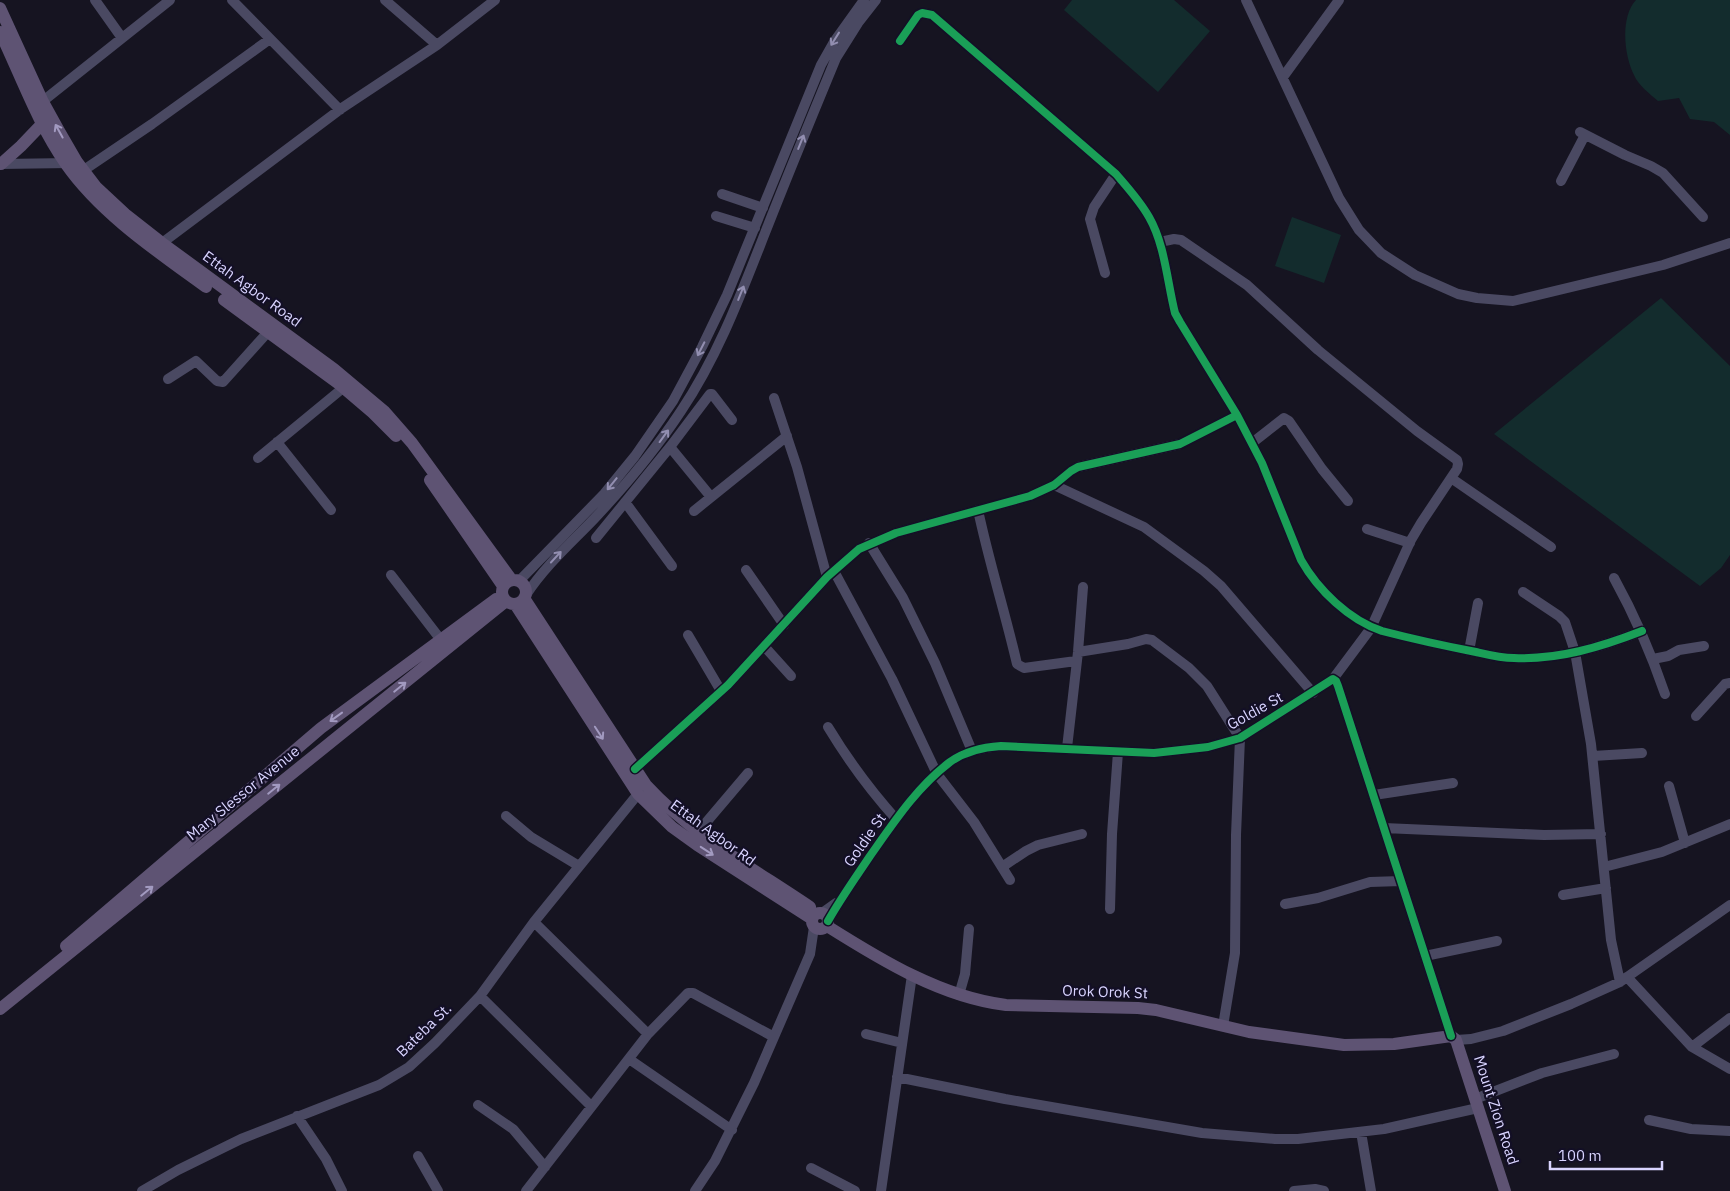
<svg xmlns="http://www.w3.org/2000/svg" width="1730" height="1191" viewBox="0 0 1730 1191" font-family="'IBM Plex Sans',sans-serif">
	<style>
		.green { fill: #132c2d }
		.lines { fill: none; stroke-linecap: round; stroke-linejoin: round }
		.minor { stroke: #4a4962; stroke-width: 10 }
		.major { stroke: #5e5373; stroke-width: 12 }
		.cycleway-casing { stroke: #130f26; stroke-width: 11 }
		.cycleway { stroke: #1a9f57; stroke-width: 8 }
		.oneway { stroke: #928eb0 }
		.oneway2 { stroke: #a29ac0 }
		.labels { text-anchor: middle; stroke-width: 4.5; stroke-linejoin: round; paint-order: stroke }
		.street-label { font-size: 15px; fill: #d9d4ff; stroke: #130f26 }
	</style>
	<rect width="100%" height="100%" fill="#161421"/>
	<!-- green -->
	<path class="green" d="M1072,0H1174L1210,31L1158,92L1064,10Z
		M1636,0H1730V135L1714,122L1690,119L1679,98L1658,101C1650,94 1638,85 1634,75C1624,56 1620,17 1636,0Z
		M1292,217L1341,235L1324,283L1275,266Z
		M1661,298L1730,366V555L1721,568L1700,586L1494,434Z"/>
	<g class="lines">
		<!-- minor -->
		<path class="minor" d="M95,0L122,38
			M232,0L340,110
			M385,0L437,45
			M1246,0L1339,198L1359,230L1381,253L1415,275L1458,294L1477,298L1513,301L1663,265L1730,243
			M900,41L918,15L922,13L932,15L1116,174C1128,188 1140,201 1149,217C1165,245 1167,281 1175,313L1180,322L1237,415L1262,463L1301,560C1318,590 1349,620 1382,631C1413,639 1445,646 1476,652C1489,655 1501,658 1514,658C1558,660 1601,647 1642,631
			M1283,77L1339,0
			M38,105L170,0
			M1580,132L1625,155L1651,166L1663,173L1703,217
			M0,164L71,163
			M78,174L152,124L270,39
			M1561,181L1585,135
			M722,194L763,208
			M716,216L755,228
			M1160,242L1174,239L1181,240L1247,285L1318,350L1417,431L1457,460L1458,464L1457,469L1421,523L1411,540L1371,628L1333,679
			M162,243L342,108L437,45L495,0
			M1105,273L1090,219L1094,207L1116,174
			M168,379L196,361L217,381L223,382L268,332
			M774,398L797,467L827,577
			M277,442L331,510
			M1252,443L1284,418L1289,421L1322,469L1348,501
			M670,447L711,497
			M258,458L343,388
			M1451,478L1551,547
			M1054,485L1144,527L1204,571L1221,586L1313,693
			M625,502L672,566
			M978,510C989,562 1005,612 1017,664L1024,668L1076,661
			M694,511L787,436
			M1367,529L1410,543
			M596,538L670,447L710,394H712L732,420
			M869,543L903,598L935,663L972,751
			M746,570L784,625
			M834,571L892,679L937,774L974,822L1010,880
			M391,575L441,640
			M1614,578C1635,616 1651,653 1665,694
			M519,581L604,494L635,456L673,401L702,347L727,295L821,65L834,42L864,0
			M1523,592L1559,616L1565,622L1575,652L1591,744L1611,940L1620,982
			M526,595C545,566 570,544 594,519C626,485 656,449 681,411C718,356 741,294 765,233C788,174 812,116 836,58L858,23L876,0
			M688,635L721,691
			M764,646L791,676
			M1469,651L1478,603
			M1078,652L1128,644L1146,639L1152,640L1189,668L1207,686L1240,738L1236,835L1235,953L1223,1026
			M1653,659L1668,656L1679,650L1704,646
			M1696,716L1725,684L1730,683
			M828,727C848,760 870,790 896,819
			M1067,748L1078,652L1083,587
			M1593,756L1642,753
			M635,769L728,685L827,577L859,549L896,533L1030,496L1054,485L1071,471L1078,467L1180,444L1237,415
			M1669,786L1685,843
			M1374,795L1453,783
			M506,816L531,837L579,866
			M1384,828L1544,835L1601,834
			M698,832L748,773
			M1002,867L1026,851L1038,845L1082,834
			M1604,867L1662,852L1730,824
			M1563,895L1606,888
			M1285,904L1318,898L1370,882L1401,881
			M1110,909L1112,834L1118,752
			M822,913L836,903
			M828,921C841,898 856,877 870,856C894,822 917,787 950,762C964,752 984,747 1001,746L1154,753L1208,747L1240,738L1333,679L1336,681L1338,686L1451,1036
			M534,922L648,1034
			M1425,956L1497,941
			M1627,977L1692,1047L1730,1069
			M959,995L965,974L969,929
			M480,996L591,1106
			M866,1034L902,1043
			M1456,1040L1471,1039L1503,1031L1571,1004L1620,982L1730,905
			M1692,1047L1730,1018
			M629,1059L732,1130
			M897,1077L1005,1099L1202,1133L1275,1139H1298L1384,1129L1478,1108
			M1475,1099L1542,1073L1614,1054
			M478,1105L513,1129L545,1167
			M297,1116L326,1159L342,1191
			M1649,1120L1691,1129L1730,1131
			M1361,1132L1371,1191
			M418,1156L438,1191
			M811,1168L855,1191
			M142,1191L178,1170L241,1139L379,1085L409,1067L435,1043L480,996L534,922L642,789
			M526,1191L648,1034L688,993H693L774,1037
			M695,1191L715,1161L754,1083L810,954L814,927
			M881,1191L912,975
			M1294,1191L1315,1189L1324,1191"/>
		<!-- major -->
		<path class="major" d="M0,8L43,102L59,131L77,162L96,187L125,214L162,243L334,369L384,411L412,443L511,579
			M0,32C21,76 38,124 66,164C101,214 158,252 206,287
			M1,164L21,146L43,123
			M224,300L339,384L373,413L396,436
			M430,480L503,586
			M502 592a12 12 0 1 1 24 0a12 12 0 1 1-24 0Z
			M524,598L646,785C692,835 754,869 810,907
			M515,604L638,794L672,827L697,845L812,919
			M812 921a8 8 0 1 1 16 0a8 8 0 1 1-16 0Z
			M827,926C881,960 941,997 1006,1005L1138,1008L1156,1010L1249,1032L1344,1045L1394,1044L1451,1036L1456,1040L1505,1191
			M66,946L321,728L496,599
			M0,1009L506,601"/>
		<defs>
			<path id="cycleway" d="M900,41L918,15L922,13L932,15L1116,174C1128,188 1140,201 1149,217C1165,245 1167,281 1175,313L1180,322L1237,415L1262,463L1301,560C1318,590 1349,620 1382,631C1413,639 1445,646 1476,652C1489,655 1501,658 1514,658C1558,660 1601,647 1642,631
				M635,769L728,685L827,577L859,549L896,533L1030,496L1054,485L1071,471L1078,467L1180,444L1237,415
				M828,921C841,898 856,877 870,856C894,822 917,787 950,762C964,752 984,747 1001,746L1154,753L1208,747L1240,738L1333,679L1336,681L1338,686L1451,1036"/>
		</defs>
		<!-- cycleway casing -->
		<use href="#cycleway" class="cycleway-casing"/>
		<!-- cycleway -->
		<use href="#cycleway" class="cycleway"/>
	</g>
	<!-- one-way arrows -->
	<defs><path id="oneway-shaft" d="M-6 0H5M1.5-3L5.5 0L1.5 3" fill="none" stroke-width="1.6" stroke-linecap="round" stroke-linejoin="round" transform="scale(1.25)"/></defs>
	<g class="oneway">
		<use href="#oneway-shaft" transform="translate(835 39) rotate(122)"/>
		<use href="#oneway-shaft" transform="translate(801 142) rotate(-68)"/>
		<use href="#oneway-shaft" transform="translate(741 293) rotate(-68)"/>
		<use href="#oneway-shaft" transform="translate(701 349) rotate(117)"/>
		<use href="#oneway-shaft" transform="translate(664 436) rotate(-54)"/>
		<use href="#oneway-shaft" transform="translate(612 484) rotate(129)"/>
		<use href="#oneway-shaft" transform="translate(556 557) rotate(-47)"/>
	</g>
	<g class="oneway2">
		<use href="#oneway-shaft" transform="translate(59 131) rotate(-119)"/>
		<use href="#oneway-shaft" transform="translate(400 687) rotate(-39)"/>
		<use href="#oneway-shaft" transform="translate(336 717) rotate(144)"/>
		<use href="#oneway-shaft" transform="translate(599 733) rotate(57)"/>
		<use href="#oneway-shaft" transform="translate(274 789) rotate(-39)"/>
		<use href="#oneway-shaft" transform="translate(707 851) rotate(33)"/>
		<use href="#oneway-shaft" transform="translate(147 891) rotate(-39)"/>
	</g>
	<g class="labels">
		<!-- street labels -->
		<g class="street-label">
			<text transform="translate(252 289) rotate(36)" y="5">Ettah Agbor Road</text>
			<text transform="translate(1255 711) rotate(-29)" y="5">Goldie St</text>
			<text transform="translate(243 793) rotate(-39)" y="5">Mary Slessor Avenue</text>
			<text transform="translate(713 833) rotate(36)" y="5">Ettah Agbor Rd</text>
			<text transform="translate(865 840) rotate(-55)" y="5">Goldie St</text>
			<text transform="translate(1105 992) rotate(2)" y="5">Orok Orok St</text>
			<text transform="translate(424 1030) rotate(-44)" y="5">Bateba St.</text>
			<text transform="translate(1496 1110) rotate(72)" y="5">Mount Zion Road</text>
		</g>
	</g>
	<!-- scale -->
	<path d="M1550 1161v8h112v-8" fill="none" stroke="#d9d4ff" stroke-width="2.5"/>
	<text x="1558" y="1161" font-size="15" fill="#d9d4ff" stroke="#130f26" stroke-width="4" paint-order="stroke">100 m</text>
</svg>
